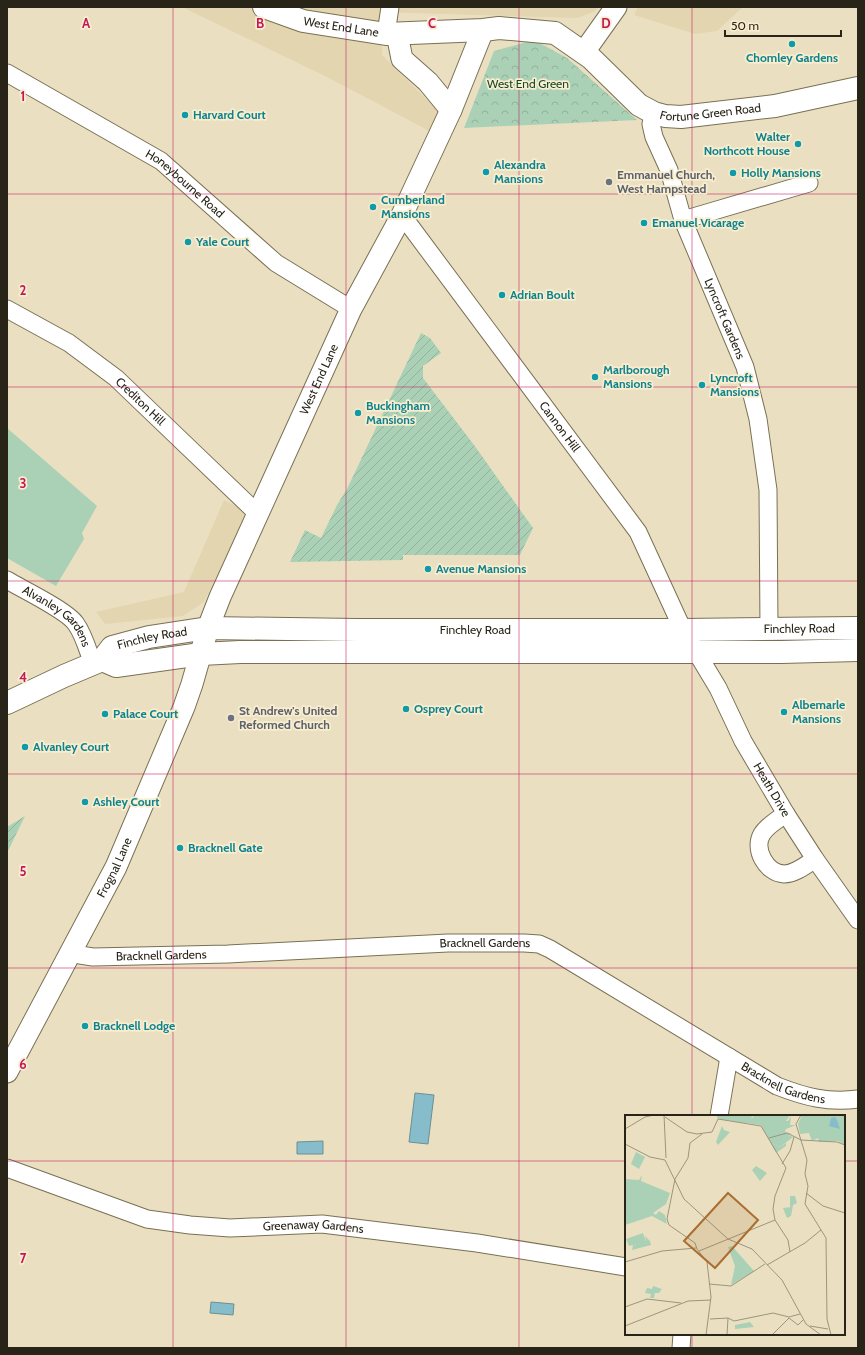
<svg xmlns="http://www.w3.org/2000/svg" width="865" height="1355" viewBox="0 0 865 1355" font-family="Cabin,sans-serif">
	<style>
		.built { fill: #e2d5af }
		.grass { fill: #aad0b6 }
		.forest { fill: url(#forest-crowns) }
		.garden { fill: url(#garden-furrows) }
		.water { fill: #87bdca; stroke: #6a8f95 }
		.lines { fill: none; stroke-linecap: round; stroke-linejoin: round }
		.minor-casing { stroke: #797054; stroke-width: 19 }
		.tertiary-casing { stroke: #797054; stroke-width: 23 }
		.secondary-casing { stroke: #797054; stroke-width: 24 }
		.trunk-casing { stroke: #797054; stroke-width: 24 }
		.minor { stroke: #fff; stroke-width: 17 }
		.tertiary { stroke: #fff; stroke-width: 21 }
		.secondary { stroke: #fff; stroke-width: 22 }
		.trunk { stroke: #fff; stroke-width: 22 }
		.grid { fill: none; stroke: #c2185b; stroke-width: 1; stroke-opacity: 0.55 }
		.culture-dot { fill: #0f9aa8; stroke: #f8edce; stroke-width: 1.5 }
		.worship-dot { fill: #6b7280; stroke: #f8edce; stroke-width: 1.5 }
		.labels { text-anchor: middle; stroke-width: 3.5; stroke-linejoin: round; paint-order: stroke }
		.street-label { font-size: 12px; fill: #282418; stroke: #f8edce }
		.culture-label { font-size: 12px; font-weight: bold; fill: #0d838f; stroke: #f8edce; text-anchor: start }
		.park-label { font-size: 12px; fill: #15462a; stroke: #f8edce }
		.worship-label { font-size: 12px; font-weight: bold; fill: #5b616d; stroke: #f8edce; text-anchor: start }
		.inset-road { fill: none; stroke: #9c957d; stroke-width: 1 }
		.view { fill: #aa6e31; fill-opacity: 0.15; stroke: #aa6e31; stroke-width: 2 }
		.inset-edge { fill: none; stroke: #282418; stroke-width: 2 }
		.grid-label { font-size: 13px; text-anchor: middle; font-weight: bold; fill: #c2185b; stroke: #f8edce; stroke-width: 3.5; stroke-linejoin: round; paint-order: stroke }
	</style>
	<defs>
		<pattern id="forest-crowns" width="20" height="18" patternUnits="userSpaceOnUse"><rect width="20" height="18" fill="#aad0b6"/><path d="M2 6a3 3 0 1 1 6 0M12 15a3 3 0 1 1 6 0" fill="none" stroke="#92b29c"/></pattern>
		<pattern id="garden-furrows" width="10" height="10" patternUnits="userSpaceOnUse"><rect width="10" height="10" fill="#aad0b6"/><path d="M-1 1l2-2M0 10L10 0M9 11l2-2" fill="none" stroke="#92b29c"/></pattern>
	</defs>
	<rect width="100%" height="100%" fill="#eae0c1"/>
	<!-- built -->
	<path class="built" d="M182,7H599L594,12L577,18L380,12L382,55L440,113L437,135L327,77Z
		M638,7H743L717,31L695,34L634,15Z
		M224,500L248,512L204,602L183,616L105,624L96,612L184,592Z"/>
	<!-- grass -->
	<path class="grass" d="M7,428L97,506L82,533L84,539L56,586L7,558Z"/>
	<!-- forest -->
	<path class="forest" d="M534,40L567,58L637,120L464,128L494,51Z"/>
	<!-- garden -->
	<path class="garden" d="M421,333L430,338L441,353L423,366V378L474,445L533,528L520,555H403V560L290,562L305,530L321,538L337,505L347,489Z
		M25,816L7,853V827Z"/>
	<!-- water -->
	<path class="water" d="M415,1093L434,1095L428,1144L409,1142Z
		M323,1141V1154H297V1142Z
		M211,1302L234,1304L233,1315L210,1313Z"/>
	<g class="lines">
		<defs>
			<g id="minor">
				<path d="M386,34L390,7"/>
				<path id="s1" d="M7,73L161,161L276,263L351,309"/>
				<path id="s2" d="M654,113L651,124L654,137L669,170L683,220L745,367L758,419L768,490L769,628"/>
				<path id="s3" d="M402,215L638,532L683,630L718,688L743,741L786,814L815,859L858,920"/>
				<path d="M683,220L809,183"/>
				<path id="s4" d="M7,309L69,343L116,378L258,514"/>
				<path id="s5" d="M7,580C22,589 68,611 76,624C84,635 88,651 93,664"/>
				<path d="M786,814C778,819 767,826 762,834C753,849 766,873 784,874C795,874 806,865 815,859"/>
				<path id="s6" d="M72,952L80,955L93,957L228,954L448,943H524L539,944L550,949L777,1086C805,1097 828,1103 858,1099"/>
				<path d="M719,1116L729,1057"/>
				<path id="s7" d="M7,1168L147,1219L190,1225L230,1228L322,1224L477,1243L626,1267"/>
				<path d="M681,1348L682,1334"/>
			</g>
			<g id="tertiary">
				<path d="M397,34L402,59L428,82L451,110"/>
				<path d="M584,52L616,7"/>
				<path id="s8" d="M7,1072L116,867L184,707L192,684L208,628L220,597L351,309L402,215L451,110L483,30"/>
			</g>
			<g id="secondary">
				<path id="s9" d="M264,7L303,21L386,34L483,30L499,28L555,33L591,58L639,105L654,113L665,116L681,117L775,106L858,88"/>
			</g>
			<g id="trunk">
				<path d="M102,660L116,666L201,654L240,652H781L858,650"/>
				<path id="s10" d="M7,703L64,676L102,660L112,647L149,637L208,628L357,630H683L858,628"/>
			</g>
		</defs>
		<!-- minor casing -->
		<use href="#minor" class="minor-casing"/>
		<!-- tertiary casing -->
		<use href="#tertiary" class="tertiary-casing"/>
		<!-- secondary casing -->
		<use href="#secondary" class="secondary-casing"/>
		<!-- trunk casing -->
		<use href="#trunk" class="trunk-casing"/>
		<!-- minor -->
		<use href="#minor" class="minor"/>
		<!-- tertiary -->
		<use href="#tertiary" class="tertiary"/>
		<!-- secondary -->
		<use href="#secondary" class="secondary"/>
		<!-- trunk -->
		<use href="#trunk" class="trunk"/>
	</g>
	<!-- grid -->
	<path class="grid" d="M173,7V1348M346,7V1348M519,7V1348M692,7V1116M7,194H858M7,387H858M7,581H858M7,774H858M7,968H858M7,1161H626M844,1161H858M692,1334V1348"/>
	<!-- markers -->
	<g class="culture-dot">
		<circle cx="792" cy="44" r="4"/>
		<circle cx="185" cy="115" r="4"/>
		<circle cx="798" cy="144" r="4"/>
		<circle cx="486" cy="172" r="4"/>
		<circle cx="733" cy="173" r="4"/>
		<circle cx="373" cy="207" r="4"/>
		<circle cx="644" cy="223" r="4"/>
		<circle cx="188" cy="242" r="4"/>
		<circle cx="502" cy="295" r="4"/>
		<circle cx="595" cy="377" r="4"/>
		<circle cx="702" cy="385" r="4"/>
		<circle cx="358" cy="413" r="4"/>
		<circle cx="428" cy="569" r="4"/>
		<circle cx="406" cy="709" r="4"/>
		<circle cx="784" cy="712" r="4"/>
		<circle cx="105" cy="714" r="4"/>
		<circle cx="25" cy="747" r="4"/>
		<circle cx="85" cy="802" r="4"/>
		<circle cx="180" cy="848" r="4"/>
		<circle cx="85" cy="1026" r="4"/>
	</g>
	<g class="worship-dot">
		<circle cx="609" cy="182" r="4"/>
		<circle cx="231" cy="718" r="4"/>
	</g>
	<g class="labels">
		<!-- street labels -->
		<g class="street-label">
			<text dy="4" stroke="none"><textPath href="#s9" startOffset="80">West End Lane</textPath></text>
			<text dy="4" stroke="none"><textPath href="#s9" startOffset="480">Fortune Green Road</textPath></text>
			<text dy="4" stroke="none"><textPath href="#s1" startOffset="210">Honeybourne Road</textPath></text>
			<text dy="4" stroke="none"><textPath href="#s2" startOffset="220">Lyncroft Gardens</textPath></text>
			<text dy="4" stroke="none"><textPath href="#s8" startOffset="761">West End Lane</textPath></text>
			<text dy="4" stroke="none"><textPath href="#s4" startOffset="163">Crediton Hill</textPath></text>
			<text dy="4" stroke="none"><textPath href="#s3" startOffset="264">Cannon Hill</textPath></text>
			<text dy="4" stroke="none"><textPath href="#s5" startOffset="63">Alvanley Gardens</textPath></text>
			<text dy="4" stroke="none"><textPath href="#s10" startOffset="810">Finchley Road</textPath></text>
			<text dy="4" stroke="none"><textPath href="#s10" startOffset="486">Finchley Road</textPath></text>
			<text dy="4" stroke="none"><textPath href="#s10" startOffset="162">Finchley Road</textPath></text>
			<text dy="4" stroke="none"><textPath href="#s3" startOffset="686">Heath Drive</textPath></text>
			<text dy="4" stroke="none"><textPath href="#s8" startOffset="231">Frognal Lane</textPath></text>
			<text dy="4" stroke="none"><textPath href="#s6" startOffset="414">Bracknell Gardens</textPath></text>
			<text dy="4" stroke="none"><textPath href="#s6" startOffset="90">Bracknell Gardens</textPath></text>
			<text dy="4" stroke="none"><textPath href="#s6" startOffset="750">Bracknell Gardens</textPath></text>
			<text dy="4" stroke="none"><textPath href="#s7" startOffset="316">Greenaway Gardens</textPath></text>
		</g>
		<!-- culture labels -->
		<g class="culture-label">
			<text x="792" y="62" text-anchor="middle">Chomley Gardens</text>
			<text x="193" y="119">Harvard Court</text>
			<text x="790" y="141" text-anchor="end">Walter<tspan x="790" dy="14">Northcott House</tspan></text>
			<text x="494" y="169">Alexandra<tspan x="494" dy="14">Mansions</tspan></text>
			<text x="741" y="177">Holly Mansions</text>
			<text x="381" y="204">Cumberland<tspan x="381" dy="14">Mansions</tspan></text>
			<text x="652" y="227">Emanuel Vicarage</text>
			<text x="196" y="246">Yale Court</text>
			<text x="510" y="299">Adrian Boult</text>
			<text x="603" y="374">Marlborough<tspan x="603" dy="14">Mansions</tspan></text>
			<text x="710" y="382">Lyncroft<tspan x="710" dy="14">Mansions</tspan></text>
			<text x="366" y="410">Buckingham<tspan x="366" dy="14">Mansions</tspan></text>
			<text x="436" y="573">Avenue Mansions</text>
			<text x="792" y="709">Albemarle<tspan x="792" dy="14">Mansions</tspan></text>
			<text x="414" y="713">Osprey Court</text>
			<text x="113" y="718">Palace Court</text>
			<text x="33" y="751">Alvanley Court</text>
			<text x="93" y="806">Ashley Court</text>
			<text x="188" y="852">Bracknell Gate</text>
			<text x="93" y="1030">Bracknell Lodge</text>
		</g>
		<!-- park labels -->
		<g class="park-label">
			<text x="528" y="88">West End Green</text>
		</g>
		<!-- worship labels -->
		<g class="worship-label">
			<text x="617" y="179">Emmanuel Church,<tspan x="617" dy="14">West Hampstead</tspan></text>
			<text x="239" y="715">St Andrew's United<tspan x="239" dy="14">Reformed Church</tspan></text>
		</g>
	</g>
	<!-- overview -->
	<g transform="translate(625 1115)">
		<rect width="220" height="220" fill="#eae0c1"/>
		<path d="M146,0L145,6L136,10L100,5L103,2L106,6ZM161,19L168,22L155,32L148,29V25ZM18,118L21,127L4,131L1,124ZM107,131L129,156L106,170L110,151L103,132ZM125,207L129,212L110,214V210Z" fill="#aad0b6"/>
		<path d="M92,0H165L161,6H163L166,1L165,10H171L161,14L160,17L167,19L148,25V29L155,32L161,28V31L151,38L136,10L145,4H129L128,1L120,8L106,6L104,3L100,5L92,3ZM177,0H220V30L213,26L194,27L193,23L187,26L184,18L175,19L173,9ZM131,51L142,58L135,66L127,55ZM17,60L16,66L45,78L41,89L28,98L31,100L34,96L40,100L42,109L27,101L0,110V64L14,65ZM28,171L37,174L34,178H30L29,183H25L26,179L20,178L22,173L27,174Z" fill="#aad0b6"/>
		<path d="M165,81H170L172,88L168,90L166,101L162,103L158,93L167,92H165Z" fill="#aad0b6"/>
		<path d="M97,11L99,15L105,17L93,30L91,27ZM11,37L20,42L14,54L6,49ZM20,121L25,126L26,130L7,135L8,130L21,126Z" fill="#aad0b6"/>
		<path d="M210,2L212,5L215,14L204,11L206,3Z" fill="#87bdca"/>
		<path class="inset-road" d="M39,0L41,43M176,0L171,9L182,45L180,59L183,71L180,89L201,123L202,204L206,220M40,2L62,17L72,19L87,17L93,4L136,11L161,53L150,81L148,94L150,105L163,125L165,137M0,14L20,2L29,0M144,23L162,18L176,25L212,27L220,30M0,29L25,42L40,45L59,84L103,124L127,134L157,165L181,209L196,220M157,49L165,36L169,22M50,64L63,43L65,28L77,19M50,64L42,104L44,110L70,128L72,134L82,147L86,182L81,220M181,78L198,91L220,98M74,136L150,105M0,147L37,136L71,133M142,150L180,128L196,115M84,169L106,171L140,149M0,192L22,184L56,188M85,204L103,203L109,206L148,198L164,202L175,199M0,211L63,186L86,185M185,211L203,214M102,220L103,203M147,220L164,203L173,210L178,205"/>
		<path class="view" d="M103,78L133,105L90,153L59,126Z"/>
		<rect width="220" height="220" class="inset-edge"/>
	</g>
	<g class="grid-label">
		<text x="86" y="28">A</text>
		<text x="260" y="28">B</text>
		<text x="432" y="28">C</text>
		<text x="606" y="28">D</text>
		<text x="23" y="101">1</text>
		<text x="23" y="295">2</text>
		<text x="23" y="488">3</text>
		<text x="23" y="682">4</text>
		<text x="23" y="876">5</text>
		<text x="23" y="1069">6</text>
		<text x="23" y="1263">7</text>
	</g>
	<!-- border -->
	<rect width="865" height="1355" fill="none" stroke="#282418" stroke-width="16"/>
	<!-- scale -->
	<path d="M725 30v6h116v-6" fill="none" stroke="#282418" stroke-width="2"/>
	<text x="731" y="30" font-size="12" fill="#282418" stroke="#f8edce" stroke-width="3" paint-order="stroke">50 m</text>
</svg>
